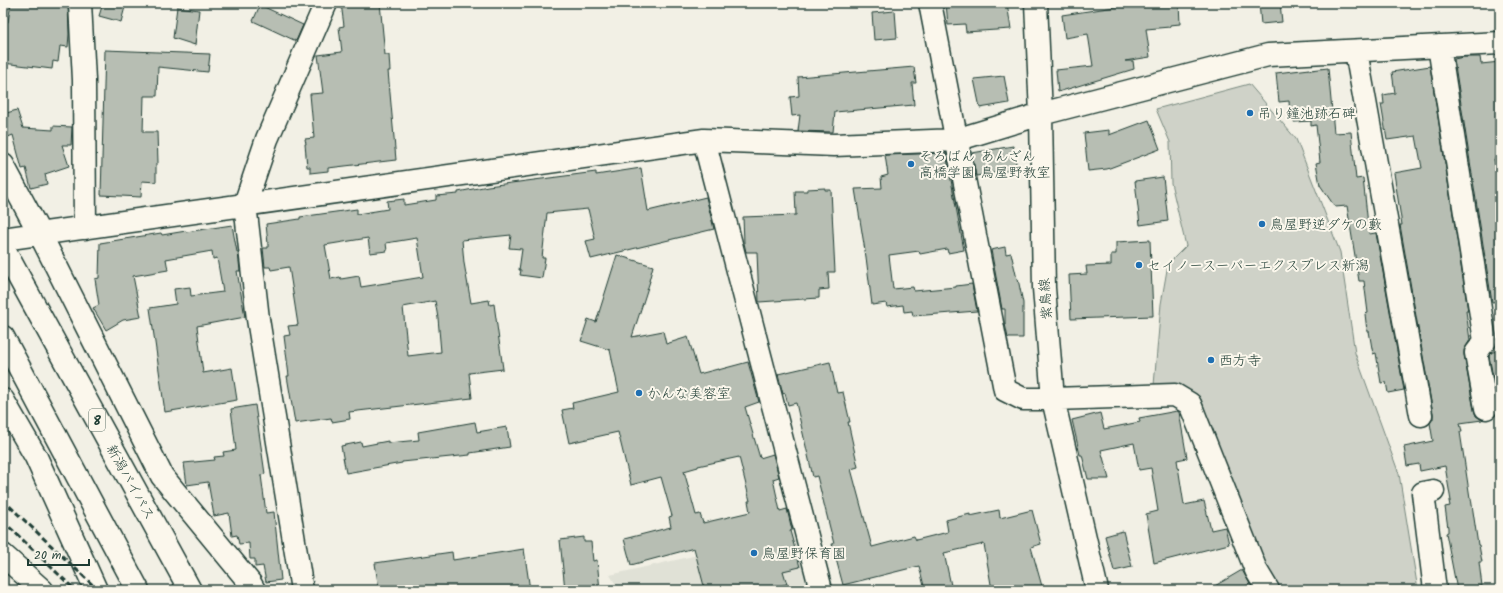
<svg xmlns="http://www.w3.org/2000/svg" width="1503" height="593" viewBox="0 0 1503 593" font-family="Kalam,'Klee One',sans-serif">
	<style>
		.built { fill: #e0e1d6 }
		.green { fill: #cfd2c8; stroke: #77887e }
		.building { fill: #b7beb3; stroke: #1f3d34; fill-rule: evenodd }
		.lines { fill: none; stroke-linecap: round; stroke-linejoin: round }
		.minor-casing { stroke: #1f3d34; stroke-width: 25 }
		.highway-casing { stroke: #1f3d34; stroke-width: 25 }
		.minor { stroke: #fbf7ec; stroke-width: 22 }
		.highway { stroke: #fbf7ec; stroke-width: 22 }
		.rail { stroke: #1f3d34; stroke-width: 3; stroke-dasharray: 6 3; stroke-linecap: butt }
		.poi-dot { fill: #1f6fb2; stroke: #fbf7ec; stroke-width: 1.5 }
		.labels { text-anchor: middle; stroke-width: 4; stroke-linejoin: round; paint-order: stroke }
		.shield { fill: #fbf7ec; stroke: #61756b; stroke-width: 1 }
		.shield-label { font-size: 13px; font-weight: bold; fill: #1f3d34 }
		.poi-label { font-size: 14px; fill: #1f3d34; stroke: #fbf7ec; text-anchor: start }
		.street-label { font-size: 14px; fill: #1f3d34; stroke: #fbf7ec }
	</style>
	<rect width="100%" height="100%" fill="#f2f0e5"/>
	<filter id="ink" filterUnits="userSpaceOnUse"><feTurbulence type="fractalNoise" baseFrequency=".025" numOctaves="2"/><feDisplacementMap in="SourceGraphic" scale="8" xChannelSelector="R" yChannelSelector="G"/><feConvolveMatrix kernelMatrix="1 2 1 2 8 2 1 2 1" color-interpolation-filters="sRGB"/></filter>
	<g filter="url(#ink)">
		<!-- built -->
		<path class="built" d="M798,532L815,590H619L610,575Z"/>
		<!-- green -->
		<path class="green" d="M1249,84L1296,139L1340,252L1355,353L1399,474L1418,590H1280L1249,532L1201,399L1181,386L1154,385L1161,304L1168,264L1186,246L1171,183L1170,142L1156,109Z"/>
		<!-- building -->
		<path class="building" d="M11,3H68L69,34L68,47L60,46L58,62L53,61L52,69L3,63L4,21L8,22Z
			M103,3H126L121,22L99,16Z
			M341,3H380L385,55H389L390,71H388L396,160L328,168V171L310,173V167H307L305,144H306L305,139L314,138L310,94L323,93L318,55L342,52L339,27L344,26Z
			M946,3H1007L1011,29L966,32L965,24L948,25Z
			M1141,3H1179L1180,24L1170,25V27L1146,29L1150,57L1125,61H1133L1134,69L1058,92L1056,70L1093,66L1088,34L1065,38L1062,15Z
			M1259,3H1280L1282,22L1261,24Z
			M260,5L303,25L296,41L253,21Z
			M177,7L199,10L195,45L173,38Z
			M895,11L897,38L874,40L872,13Z
			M105,50L210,54L208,72L158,67L157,96H144L143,132H157L158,163H156V182L142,181L141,197L101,195Z
			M1464,57H1480L1481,64L1500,62V158L1494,159L1499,190H1500V301L1492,302L1454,59Z
			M1430,66L1468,311H1466L1470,340L1464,350V355L1474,410L1476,416L1482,420L1460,423L1462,432H1460L1470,498H1471L1478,545H1479L1482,562H1479L1482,586L1457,590L1446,533L1448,532V528L1445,507L1450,506L1449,501H1451L1445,466L1420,471L1419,464L1407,466L1404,447L1433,441L1430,423L1433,419V413L1400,225H1402L1394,173L1422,168L1416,136L1387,140L1381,104H1384L1383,95L1395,93L1392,72Z
			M914,67L916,83H912L914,105L835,112L833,132L798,131L800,115L792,116L790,97L799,96L798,77Z
			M1328,68L1334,133L1351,132L1356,179L1363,178L1369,234L1376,233L1404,390L1388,393L1386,382L1381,383L1376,353L1373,354L1369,331H1367L1365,314L1368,313L1364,281H1359L1347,206L1335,207L1320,185L1316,163L1320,162L1316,125L1311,126V121L1294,122V117H1290L1289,101L1279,102L1276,73L1310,69L1311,70Z
			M1004,76L1009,103L980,108L974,79Z
			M17,110L23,128L53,130V126L72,127L71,145H62L69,166L45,174L47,184L31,188L26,168L22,169L13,135L3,139V114Z
			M1149,120L1160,149L1107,169L1088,171L1084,133L1109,130V135Z
			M1013,146L1017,169L976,176L972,153Z
			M946,153L964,250L948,253L947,249L920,254L919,251L889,255L893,289L913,287L914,291L956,287V286L972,284L977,311L913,316L912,311L904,312L903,305L887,307L886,303L872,305L866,257L855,189L882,188L881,177L888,175L885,155Z
			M641,168L648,211L706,197L714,229L591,259L586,241L595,239L588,209L547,213L542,258H545L542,278L520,275L521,270H519L522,249L509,248L511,235L462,240L464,263L471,303L489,300L490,305L494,304L503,369L469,373L472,398L349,412L350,419L332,422L331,418L295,423L287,376H289L284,336L290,335L288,326L298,325L289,267L271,270L270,267H265L263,248H268V244L266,224L300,219V217L357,209V214L388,209L387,201L404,199V205L436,200V196L458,194V192L488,186L596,172V175ZM368,238L370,253L387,251L386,243L417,238L423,277L361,287L359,276L341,279L340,277L331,279L325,245ZM435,301L438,318L441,352L408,356L403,307Z
			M1163,177L1168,221L1140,225L1135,181Z
			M825,188V190H831L835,272H828L829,289L819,290V298L759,302L757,252H746L744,243L743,217L796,215L795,191H807V189Z
			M232,225L237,252H238L240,271H237L245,317L197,326L203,373L232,368L237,400L165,412L150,308L176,304L174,289L190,287L191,296L223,292L217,258L213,259L212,251L166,259L168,270L133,276L141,317L123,320L106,330L93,308L99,305L95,279L99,278L100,243L161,233L162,235L186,231V232Z
			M1150,240L1153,316L1071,319L1069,275L1087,274L1086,266L1111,265V254H1116V242Z
			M1005,247L1006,254L1011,253L1017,279H1018L1023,303V338H1008L1005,324V309H1002L991,250Z
			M617,255L653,266L649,281H650L632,337L663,331L666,344L688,337L699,374L718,369V370L748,362L759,402L745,407L760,458L773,454L779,477L773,479L780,511L787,509L792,530L790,531L800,567L783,571L787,584L766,590H705L694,548L631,565L624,539L671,527L669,517L672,516L661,477L631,485L618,432L569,443L562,410L573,408L572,403L619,392L610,350L581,341L588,319L596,322ZM739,457L750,501H748L750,512L703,523L700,514L696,515L684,471L698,467V466Z
			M1500,351V376L1493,377L1489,356L1492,352Z
			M830,362L837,393L843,392L850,422H848L858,467L851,469L872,547L914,536L916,540L948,532L946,520L970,514V516L999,510L1000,518L1032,510L1041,544L1031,547L1043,590H992L984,544L944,553L952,590H925L919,566L843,585L832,544H834L817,476L813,477L796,403L788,405L785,393L783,394L778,374Z
			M255,405L265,474L261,475L266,513L274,512L281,580L266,582L263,566L255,567V559H250L249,543L239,544L237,535L232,536L229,513L214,516L208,482L187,485L184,463L215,460L214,457L224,456L223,452L236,450L231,409Z
			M1177,411L1179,412L1187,458L1177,460L1184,505L1204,501L1211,530L1225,527L1229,544L1154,563L1146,514L1158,511L1151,468L1139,470L1134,443L1101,450L1109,479H1088L1082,455H1080L1072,420L1100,413L1104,429L1140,422L1139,418Z
			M475,422L477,432L507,427L510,447L470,453V455L402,462V463L346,473L341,446L361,442L362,446L388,441V443L419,440L418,432Z
			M1123,531L1132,567L1114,571L1105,536Z
			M584,537V542H591L593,561L597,560L600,590H565L560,540Z
			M524,549L530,590H379L375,563L452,552L453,560Z
			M1242,570L1250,584L1239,590H1208Z"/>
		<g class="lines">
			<defs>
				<path id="minor" d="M80,3L84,80L85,228
					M930,3L1005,390L1023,399H1053L1175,395L1190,404L1256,570L1268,590
					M1036,3L1041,114L1044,288L1053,399L1097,590
					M1439,46L1485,341L1476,353L1486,408
					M1356,51L1421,415
					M704,140L821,590
					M3,165L40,234L162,476L250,583L254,590
					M3,239L704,140L834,145L956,140L1041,114L1268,55L1500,43
					M3,400L36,457L96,590
					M1433,491L1423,493L1435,590
					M3,555L42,590
					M302,590L258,319L245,204L267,139L326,3"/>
				<path id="highway" d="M3,248L190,590
					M3,337L138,590"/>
			</defs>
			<!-- minor casing -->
			<use href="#minor" class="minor-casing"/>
			<!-- highway casing -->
			<use href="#highway" class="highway-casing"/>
			<!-- minor -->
			<use href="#minor" class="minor"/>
			<!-- highway -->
			<use href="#highway" class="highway"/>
			<!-- rail -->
			<path class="rail" d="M3,500L98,590
				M3,521L75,590"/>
		</g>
	</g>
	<!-- markers -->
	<g class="poi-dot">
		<circle cx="1250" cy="113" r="4"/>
		<circle cx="911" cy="164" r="4"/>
		<circle cx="1262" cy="224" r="4"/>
		<circle cx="1139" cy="265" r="4"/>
		<circle cx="1211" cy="360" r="4"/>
		<circle cx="639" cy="393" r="4"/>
		<circle cx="754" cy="553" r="4"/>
	</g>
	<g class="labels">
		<!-- shield labels -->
		<rect class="shield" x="89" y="409" width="16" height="22" rx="3"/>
		<g class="shield-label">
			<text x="97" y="425">8</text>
		</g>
		<!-- poi labels -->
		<g class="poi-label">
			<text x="1258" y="118">吊り鐘池跡石碑</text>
			<text x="919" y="161">そろばん あんざん<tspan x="919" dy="16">高橋学園 鳥屋野教室</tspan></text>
			<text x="1270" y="229">鳥屋野逆ダケの藪</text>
			<text x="1147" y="270">セイノースーパーエクスプレス新潟</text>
			<text x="1219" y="365">西方寺</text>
			<text x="647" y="398">かんな美容室</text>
			<text x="762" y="558">鳥屋野保育園</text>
		</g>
		<!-- street labels -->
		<g class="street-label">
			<text transform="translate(1045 299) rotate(-94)" y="5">紫鳥線</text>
			<text transform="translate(131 482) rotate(61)" y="5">新潟バイパス</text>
		</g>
	</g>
	<!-- margin -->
	<rect width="1503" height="593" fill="none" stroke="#fbf7ec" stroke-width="16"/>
	<rect x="8" y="8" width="1487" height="577" fill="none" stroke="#1f3d34" stroke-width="1.5" filter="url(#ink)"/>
	<!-- scale -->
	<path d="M28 559v6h61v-6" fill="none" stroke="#1f3d34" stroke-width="2"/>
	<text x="34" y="559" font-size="12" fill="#1f3d34" stroke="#fbf7ec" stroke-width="3" paint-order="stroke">20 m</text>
</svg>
